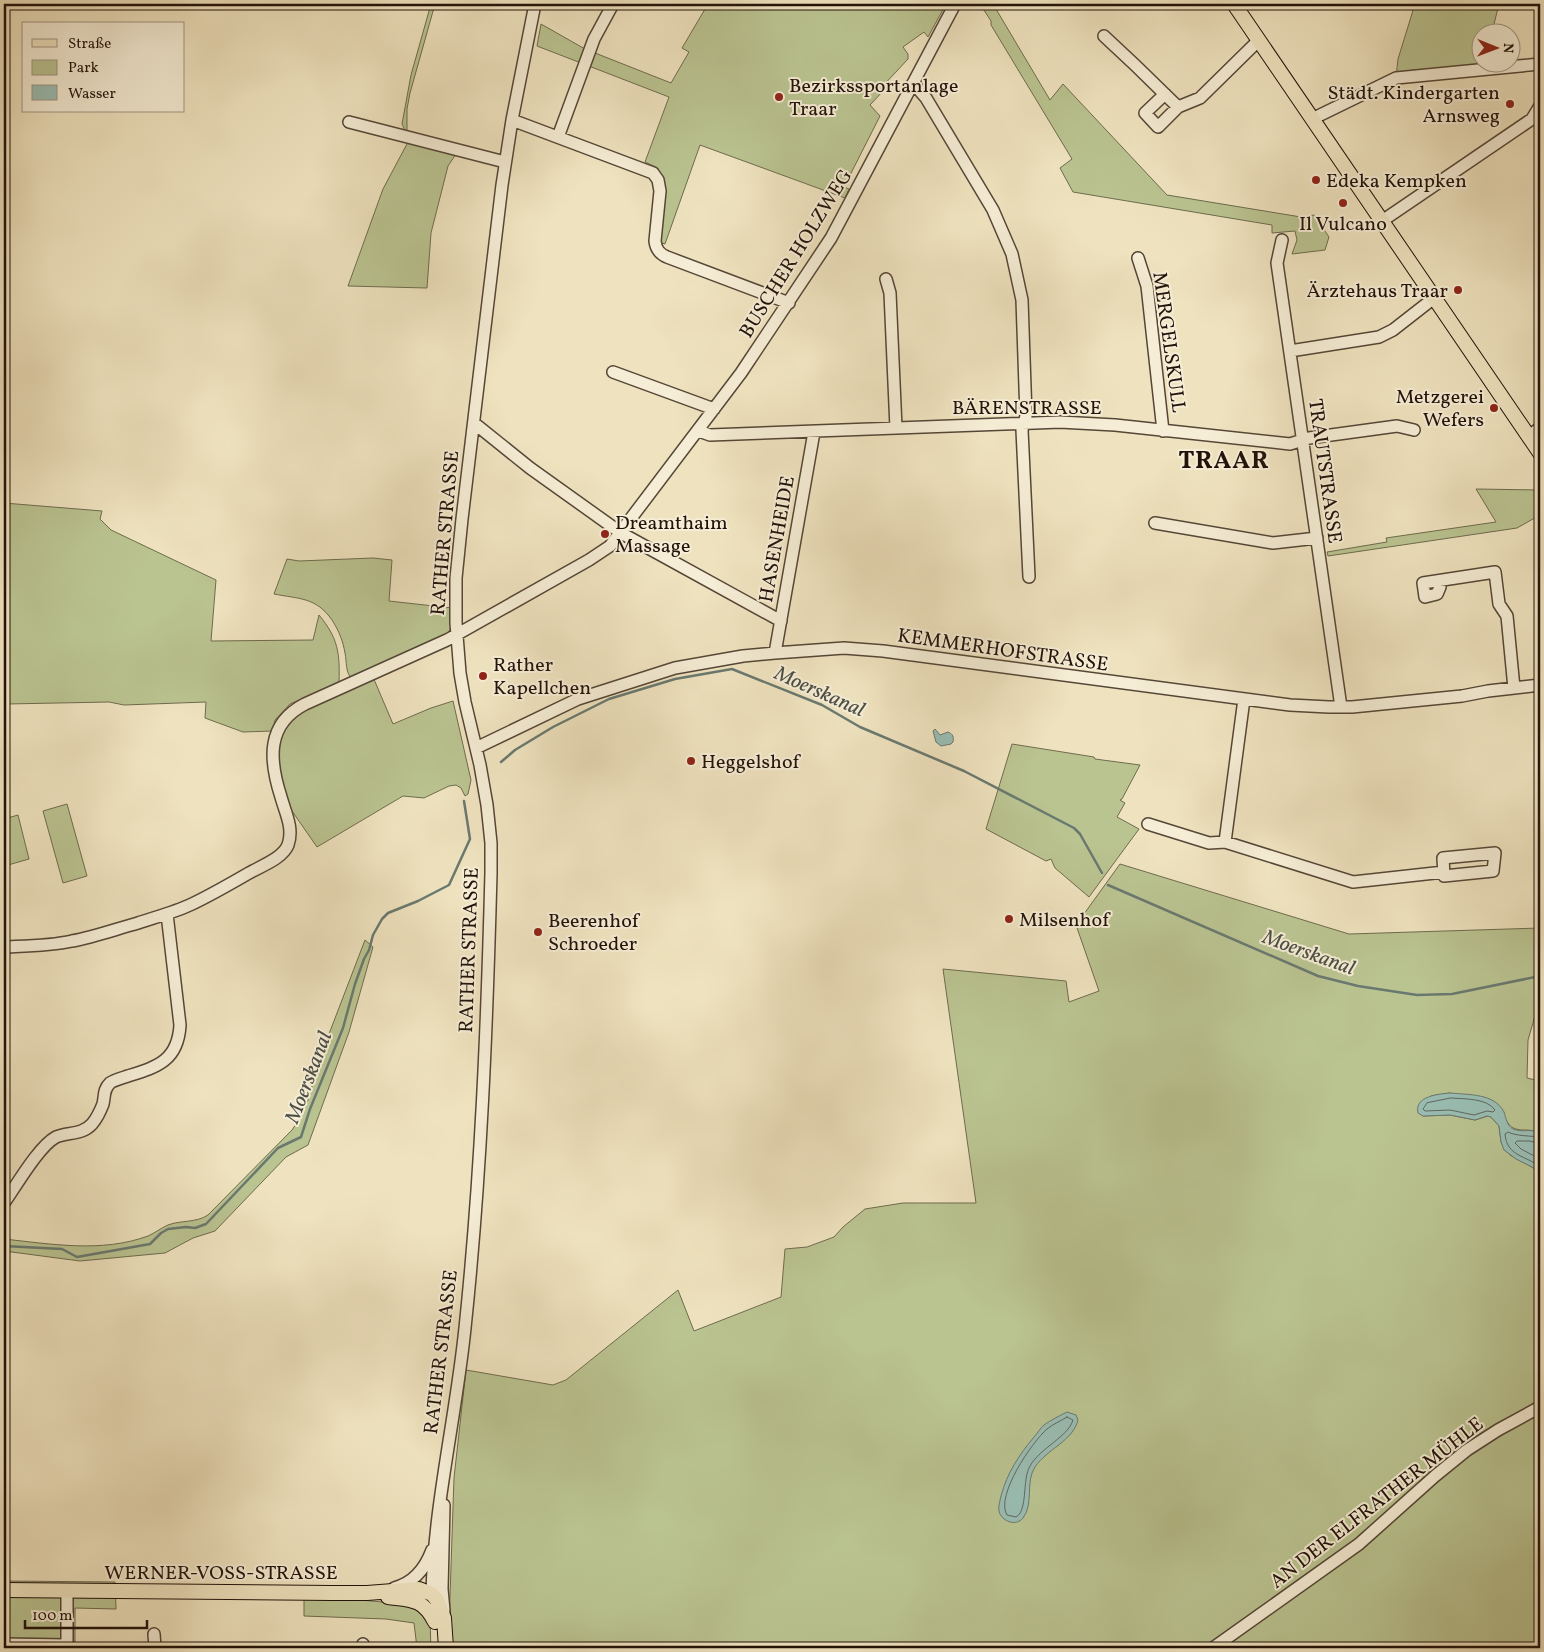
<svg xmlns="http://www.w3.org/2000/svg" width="1544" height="1652" viewBox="0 0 1544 1652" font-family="Vollkorn,serif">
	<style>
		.green { fill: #bac491; stroke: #6e6b4e }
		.water { fill: #9abeb4; stroke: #6a7970 }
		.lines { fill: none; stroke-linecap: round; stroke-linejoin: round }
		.shore { stroke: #5e685f; stroke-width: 1 }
		.stream { stroke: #6a7970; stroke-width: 2.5 }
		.minor-casing { stroke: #554637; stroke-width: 14 }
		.major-casing { stroke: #22120a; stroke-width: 16 }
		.minor { stroke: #f5edd5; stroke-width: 11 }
		.major { stroke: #efe3bf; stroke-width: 14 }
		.poi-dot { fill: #8f2418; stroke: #f5edd5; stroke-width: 2 }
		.labels { text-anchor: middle; stroke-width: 4; stroke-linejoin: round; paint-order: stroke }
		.poi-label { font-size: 20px; fill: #22120a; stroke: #f5edd5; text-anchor: start }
		.street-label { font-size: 20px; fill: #22120a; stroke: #f5edd5 }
		.water-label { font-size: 21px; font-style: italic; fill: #4c4e46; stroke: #f5edd5 }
		.district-label { font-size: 25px; font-weight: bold; letter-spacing: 1px; fill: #22120a; stroke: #f5edd5 }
	</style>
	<rect width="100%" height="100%" fill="#efe3bf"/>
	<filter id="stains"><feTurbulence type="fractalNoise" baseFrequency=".004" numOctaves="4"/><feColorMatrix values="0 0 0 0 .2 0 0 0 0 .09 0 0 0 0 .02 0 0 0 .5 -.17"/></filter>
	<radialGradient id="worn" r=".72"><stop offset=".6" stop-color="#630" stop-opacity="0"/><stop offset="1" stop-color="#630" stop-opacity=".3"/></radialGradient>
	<!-- green -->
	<path class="green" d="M431,4H435L410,93L407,109V133H404V128L402,124L411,75Z
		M708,4H946L928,37L924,32L903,47L908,54V59L881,88L883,91L870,105L880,116L844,187L849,189L845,198L700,145L665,244L659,242L658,168L645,162L669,97L537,46L541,24L585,49L671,83L689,52L682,48Z
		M980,4H993L1050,100L1063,84L1167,195L1301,217L1314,215L1329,237L1325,250L1292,254L1297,240L1295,231L1272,233V225L1073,192L1060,168L1072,159L991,25V21Z
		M1415,4H1499L1492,32H1482V62L1485,63V64L1396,77L1398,59Z
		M408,142L456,154L448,166L431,233L427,288L348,286L383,189Z
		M1476,489L1540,490V515L1517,528L1328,556L1327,552L1387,542L1386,538L1496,522Z
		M4,503L102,511L100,519L111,530L216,580L211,641L313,640L319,615C338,638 340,653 339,682L290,704L275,720L273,731L243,732L205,718L206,702L124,705L109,702L7,704L4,582Z
		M373,558L392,560L389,601L452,608L451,628L447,634L352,679C345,672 347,662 345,653C343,641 339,631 332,620C316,597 299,599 274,594L287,559L299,561Z
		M373,677L393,724L431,708L453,701L471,780L468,794L465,796L461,788L456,785L449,786L424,798L403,796L317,847L292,811H289L281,787L277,744L291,716Z
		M1012,744L1094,757L1095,759L1140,765L1122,799L1120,800L1125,803L1117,817L1139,829L1089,897L1055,868L1051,859L1046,861L986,829Z
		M67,804L87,876L63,883L43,811Z
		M18,815L29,859L8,865L4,850V819Z
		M1120,864L1349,934L1540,928V999L1528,1040L1527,1078L1540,1081V1133C1526,1126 1515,1136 1506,1120L1450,1093L1431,1096L1423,1116L1450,1115L1475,1120L1488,1116L1491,1117L1499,1126L1501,1142L1510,1155L1532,1167L1540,1173V1543L1538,1568L1540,1570V1648H450L449,1625L454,1478L466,1370L553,1385L566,1380L678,1290L694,1331L781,1297L785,1249L807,1247L834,1237L843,1227L865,1209L903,1203H976L943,969L1066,981L1069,1002L1099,991L1076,925Z
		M365,940L373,947L349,1032L308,1145L286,1157L215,1231L193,1238L165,1253L80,1261L4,1251V1239C51,1244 102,1253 148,1236C155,1233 161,1228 168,1225C181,1220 196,1223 208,1215L292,1130C304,1113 312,1095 314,1073Z
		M4,1581L115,1582L116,1609L75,1608V1642L4,1640Z
		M304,1598C325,1599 414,1599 426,1614C432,1621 430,1639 431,1648H417L414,1623L386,1619L304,1616Z"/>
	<!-- water -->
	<path class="water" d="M935,729L940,735L948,732C953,734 954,737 953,742L951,744L941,746L936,742L933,731Z
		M1450,1093C1469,1095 1494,1093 1504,1112C1506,1118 1507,1126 1513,1129C1522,1133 1531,1128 1540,1133V1173L1532,1167L1516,1159L1504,1150L1501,1142L1499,1126L1491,1117L1487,1116L1475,1120L1450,1115L1423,1116L1418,1113C1414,1096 1439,1094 1450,1093Z
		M1067,1412L1076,1415L1078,1420C1073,1441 1047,1449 1035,1467C1025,1482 1034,1504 1023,1518C1016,1527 1001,1521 999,1511C998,1507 1000,1501 1001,1496C1007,1473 1019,1455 1034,1437C1038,1433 1040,1428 1044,1425C1051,1420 1059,1416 1067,1412Z"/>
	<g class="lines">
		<!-- shore -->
		<path class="shore" d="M1451,1098C1464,1099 1487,1098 1495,1110L1493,1112L1487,1111L1474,1115L1450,1110L1425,1111L1423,1109L1427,1103Z
			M1540,1137C1532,1136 1515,1136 1508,1132L1505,1134C1507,1157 1526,1155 1540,1167
			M1540,1144L1530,1141H1517L1515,1143L1521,1149L1540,1159
			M1067,1417L1073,1420C1068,1437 1040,1448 1030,1466C1022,1479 1028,1511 1016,1517L1007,1515C995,1496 1032,1442 1047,1429C1053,1424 1061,1421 1067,1417Z"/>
		<!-- stream -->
		<path class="stream" d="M501,762L515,750L553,727L609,699L675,679L732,669L822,705L860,727L964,771L1074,828L1080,834L1102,873
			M1108,885L1318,976L1358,986L1417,995L1452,994L1540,976
			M4,1246L62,1249L77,1257L150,1244L161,1233L168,1229L186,1227L195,1228L206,1224L278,1148L301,1137L310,1109L343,1028L355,984L364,959L369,950L373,935L382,919L388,913L418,901L449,885L470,839L464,801"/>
		<defs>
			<path id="minor" d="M1104,36L1135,65L1178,107
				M913,83L926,98L993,210L1012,254L1022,300L1026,416L1022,430L1029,577
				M1165,94L1145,113L1158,127L1178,107L1200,98L1259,40
				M1312,119L1396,78L1540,64
				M512,120L653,173L658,180L660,191L655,241C656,250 660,254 667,257L789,303
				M349,122L505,162
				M558,137L594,39L613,4
				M1382,221L1532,119L1540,106
				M1282,240L1277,263L1341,707
				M1138,258L1147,286L1163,431
				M886,279L890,293L896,428
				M1290,351L1379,337L1393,330L1434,298
				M613,372L714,409
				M474,423L530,468L621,533L781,621
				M699,431L710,435L1060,422L1115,425L1290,444L1309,438L1397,426L1414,430
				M1529,436L1540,428
				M1155,523L1273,543L1317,538
				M1439,581L1440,587L1437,594L1425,597L1423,583L1495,572L1499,604L1507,616L1514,688
				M775,653L814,432
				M476,748L578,699L675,668L743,656L775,653L844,648L883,651L1290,705L1329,707H1352L1462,696L1488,691L1540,685
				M1148,824L1209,843L1225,842L1353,882L1444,872
				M1225,842L1244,699
				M1495,853L1493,871L1444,876L1443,858Z
				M4,947C27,946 50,946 72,941C94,937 116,929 138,923C156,917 175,912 192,904C211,895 230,884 249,873C261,866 282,859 288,845C294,828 285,812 281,797C269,760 266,724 305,704L447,640L589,560L610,546L741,373L831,238L955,4
				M4,1203C16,1186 39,1146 56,1137C68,1132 82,1135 92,1124C97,1118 100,1112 103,1104C105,1096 103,1090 110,1083C114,1080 122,1078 128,1076C157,1067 178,1061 180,1025L167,914
				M394,1588C414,1583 425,1569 432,1550
				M432,1594C434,1505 456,1417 465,1328C481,1177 487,1025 491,873V843L487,805L480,765L465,702L460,673L456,623V578L462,519L502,185L512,120L535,4
				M444,1611L442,1589L444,1505
				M154,1634L155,1648
				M4,1644L67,1645
				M67,1648V1591
				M362,1648L363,1644
				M1213,1648L1359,1544L1435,1476L1467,1450L1498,1430L1540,1407"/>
			<path id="major" d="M1234,4L1540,453
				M4,1590L332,1593H367L419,1589L432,1594L437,1600L444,1618L446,1648
				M388,1597C411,1600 423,1598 435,1622"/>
		</defs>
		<!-- minor casing -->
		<use href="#minor" class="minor-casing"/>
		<!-- major casing -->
		<use href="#major" class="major-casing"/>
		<!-- minor -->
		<use href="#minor" class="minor"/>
		<!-- major -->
		<use href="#major" class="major"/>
	</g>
	<!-- markers -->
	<g class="poi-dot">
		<circle cx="779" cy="97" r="5"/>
		<circle cx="1510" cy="104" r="5"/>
		<circle cx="1316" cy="180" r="5"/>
		<circle cx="1343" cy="203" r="5"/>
		<circle cx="1458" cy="290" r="5"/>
		<circle cx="1494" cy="408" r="5"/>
		<circle cx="605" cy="534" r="5"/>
		<circle cx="483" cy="676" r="5"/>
		<circle cx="691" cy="761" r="5"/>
		<circle cx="1009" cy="919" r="5"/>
		<circle cx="538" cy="932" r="5"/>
	</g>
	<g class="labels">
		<!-- poi labels -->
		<g class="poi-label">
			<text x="789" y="92">Bezirkssportanlage<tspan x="789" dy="23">Traar</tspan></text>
			<text x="1500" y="99" text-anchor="end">Städt. Kindergarten<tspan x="1500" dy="23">Arnsweg</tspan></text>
			<text x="1326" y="187">Edeka Kempken</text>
			<text x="1343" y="230" text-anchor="middle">Il Vulcano</text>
			<text x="1448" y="297" text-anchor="end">Ärztehaus Traar</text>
			<text x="1484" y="403" text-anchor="end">Metzgerei<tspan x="1484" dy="23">Wefers</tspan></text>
			<text x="615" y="529">Dreamthaim<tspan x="615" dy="23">Massage</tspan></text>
			<text x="493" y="671">Rather<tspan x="493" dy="23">Kapellchen</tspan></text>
			<text x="701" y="768">Heggelshof</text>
			<text x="1019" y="926">Milsenhof</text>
			<text x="548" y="927">Beerenhof<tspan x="548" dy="23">Schroeder</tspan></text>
		</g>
		<!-- street labels -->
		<g class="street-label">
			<text transform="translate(795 253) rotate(-58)" y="7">BUSCHER HOLZWEG</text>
			<text transform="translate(1170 342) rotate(82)" y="7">MERGELSKULL</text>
			<text x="1027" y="414">BÄRENSTRASSE</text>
			<text transform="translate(1326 471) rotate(82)" y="7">TRAUTSTRASSE</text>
			<text transform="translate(444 533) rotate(-85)" y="7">RATHER STRASSE</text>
			<text transform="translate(776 539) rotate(-80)" y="7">HASENHEIDE</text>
			<text transform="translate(1003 649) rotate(8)" y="7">KEMMERHOFSTRASSE</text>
			<text transform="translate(468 950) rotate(-88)" y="7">RATHER STRASSE</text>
			<text transform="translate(440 1352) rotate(-83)" y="7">RATHER STRASSE</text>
			<text transform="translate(1376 1502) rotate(-38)" y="7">AN DER ELFRATHER MÜHLE</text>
			<text x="221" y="1579">WERNER-VOSS-STRASSE</text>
		</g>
		<!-- water labels -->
		<g class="water-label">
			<text transform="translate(820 691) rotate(24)" y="7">Moerskanal</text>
			<text transform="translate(1309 952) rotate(20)" y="7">Moerskanal</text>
			<text transform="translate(308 1077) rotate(-69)" y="7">Moerskanal</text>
		</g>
		<!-- district labels -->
		<g class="district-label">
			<text x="1224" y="468">TRAAR</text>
		</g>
	</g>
	<!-- margin -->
	<rect width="1544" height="1652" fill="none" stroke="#efe3bf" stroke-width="20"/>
	<rect x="5" y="5" width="1534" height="1642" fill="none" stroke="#22120a" stroke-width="2.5"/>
	<rect x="10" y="10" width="1524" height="1632" fill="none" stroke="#22120a"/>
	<!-- legend -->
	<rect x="22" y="22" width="162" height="90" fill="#f5edd5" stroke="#a19584"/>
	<rect x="32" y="39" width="25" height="8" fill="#efe3bf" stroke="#a19584"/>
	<text x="68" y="48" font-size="15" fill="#22120a">Straße</text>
	<rect x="32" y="60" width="25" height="15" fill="#bac491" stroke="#a19584"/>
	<text x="68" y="72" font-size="15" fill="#22120a">Park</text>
	<rect x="32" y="85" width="25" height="15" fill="#9abeb4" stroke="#a19584"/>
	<text x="68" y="98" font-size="15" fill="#22120a">Wasser</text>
	<!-- north arrow -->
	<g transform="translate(1496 48) rotate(91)"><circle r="24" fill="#f5edd5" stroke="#a19584"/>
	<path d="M0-4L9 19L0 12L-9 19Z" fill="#8f2418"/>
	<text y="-8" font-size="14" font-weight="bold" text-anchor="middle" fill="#22120a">N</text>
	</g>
	<!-- scale -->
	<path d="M25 1620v8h122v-8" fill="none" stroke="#22120a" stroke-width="2.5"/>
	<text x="32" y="1620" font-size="15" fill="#22120a" stroke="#f5edd5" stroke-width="4" paint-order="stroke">100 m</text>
	<rect width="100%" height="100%" filter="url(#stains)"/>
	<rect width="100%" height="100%" fill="url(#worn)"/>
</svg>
